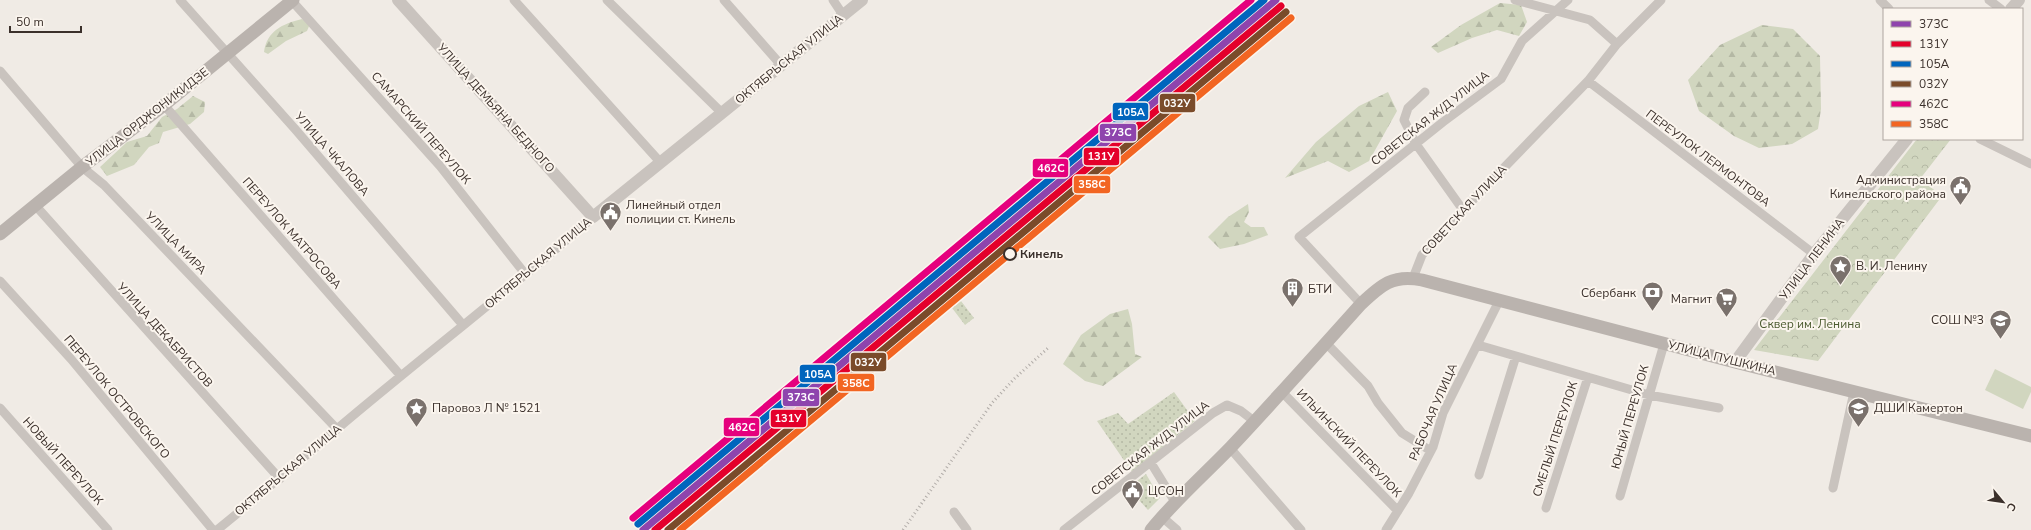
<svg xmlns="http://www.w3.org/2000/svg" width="2031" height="530" viewBox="0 0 2031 530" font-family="'Nunito Sans',sans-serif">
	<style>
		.grass { fill: url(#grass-dots) }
		.forest { fill: url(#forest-firs) }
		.park { fill: url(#park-crowns) }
		.pitch { fill: #d1d6bf }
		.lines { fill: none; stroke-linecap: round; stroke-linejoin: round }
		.minor { stroke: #c9c3be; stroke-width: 9 }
		.tertiary { stroke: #c9c3be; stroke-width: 12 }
		.secondary { stroke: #bab3ae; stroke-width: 13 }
		.rail { stroke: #b1aca8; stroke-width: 3; stroke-dasharray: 1 3; stroke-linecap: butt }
		.rail-1-casing { stroke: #fbf5ee; stroke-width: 10 }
		.rail-2-casing { stroke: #fbf5ee; stroke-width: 10 }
		.rail-3-casing { stroke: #fbf5ee; stroke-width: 10 }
		.rail-4-casing { stroke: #fbf5ee; stroke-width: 10 }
		.rail-5-casing { stroke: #fbf5ee; stroke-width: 10 }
		.rail-6-casing { stroke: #fbf5ee; stroke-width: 10 }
		.rail-1 { stroke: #8e44ad; stroke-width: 7 }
		.rail-2 { stroke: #e4002b; stroke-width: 7 }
		.rail-3 { stroke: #0065bd; stroke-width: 7 }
		.rail-4 { stroke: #7a4b2a; stroke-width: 7 }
		.rail-5 { stroke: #e5007d; stroke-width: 7 }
		.rail-6 { stroke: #f26522; stroke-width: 7 }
		.stop-dot { fill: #fbf5ee; stroke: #3b302b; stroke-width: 2 }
		.labels { text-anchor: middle; stroke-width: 4; stroke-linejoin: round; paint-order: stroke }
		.street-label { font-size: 12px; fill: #3b302b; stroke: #fbf5ee }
		.poi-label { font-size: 12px; fill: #3b302b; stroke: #fbf5ee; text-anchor: start }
		.stop-label { font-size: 12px; font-weight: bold; fill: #3b302b; stroke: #fbf5ee; text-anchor: start }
		.park-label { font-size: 12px; fill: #4a5a2e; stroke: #fbf5ee }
		.line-badge { stroke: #fbf5ee; stroke-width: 1.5 }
		.badge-label { font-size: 11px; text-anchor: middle; font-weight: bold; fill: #fff }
	</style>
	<defs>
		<pattern id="grass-dots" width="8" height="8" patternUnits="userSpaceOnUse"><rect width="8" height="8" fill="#d1d6bf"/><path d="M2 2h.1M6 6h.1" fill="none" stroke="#b4b8a4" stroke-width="1.8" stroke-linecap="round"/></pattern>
		<pattern id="forest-firs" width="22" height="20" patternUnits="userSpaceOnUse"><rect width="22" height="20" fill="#d1d6bf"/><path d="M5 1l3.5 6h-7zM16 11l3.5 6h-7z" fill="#b4b8a4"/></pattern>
		<pattern id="park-crowns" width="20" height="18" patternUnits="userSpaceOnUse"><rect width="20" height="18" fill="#d1d6bf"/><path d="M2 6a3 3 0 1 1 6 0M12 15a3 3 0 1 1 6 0" fill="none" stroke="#b4b8a4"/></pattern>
	</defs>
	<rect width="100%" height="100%" fill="#f0ebe5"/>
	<!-- grass -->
	<path class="grass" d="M961,301L974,318L965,325L952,308Z
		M1174,392L1195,421L1132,472L1097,421L1118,413L1128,424Z
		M1146,474L1160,498L1148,510L1128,488Z"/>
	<!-- forest -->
	<path class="forest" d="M1500,3L1521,5L1527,22L1519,36L1497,30L1472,38L1438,53L1431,47L1461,25Z
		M302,19L310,24L307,31L286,41L268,54L264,52C267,31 282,24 302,19Z
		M1762,25L1793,29L1820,56L1821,109L1818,129L1792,144L1759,148L1734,136L1699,111L1688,80L1720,45Z
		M1388,92L1397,111L1369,161L1349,172L1328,161L1285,178L1316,142L1359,106Z
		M193,96L205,102L204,112L190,124L163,132L159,143L149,147L134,165L107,176L100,167L127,142L147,136L162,117L177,109Z
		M1248,204L1249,212L1244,222L1251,227H1264L1268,235L1244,244L1220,249L1208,237L1228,217Z
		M1128,309L1132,324L1135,354L1142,357L1103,386L1085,381L1063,364L1081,335L1110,314Z"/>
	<!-- park -->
	<path class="park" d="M1917,139H1951L1920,179L1942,196L1818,361L1754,350Z"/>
	<!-- pitch -->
	<path class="pitch" d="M1995,369L2031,387V392L2023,409L1985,390Z"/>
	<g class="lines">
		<!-- minor -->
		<path class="minor" d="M180,0L295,129L463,325
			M514,0L661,163
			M607,0L722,113
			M724,0L781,65
			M833,0L843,15
			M1515,0L1590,20L1617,44
			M1880,0L1889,9
			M1989,0L2001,9
			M292,1L440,166L526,275
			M0,71L82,167L104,185L337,429
			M1588,81L1814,254
			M1425,92L1408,108L1404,120L1416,144L1463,210
			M164,105L401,376
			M1980,139L2031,164
			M35,205L280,479
			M1413,278L1422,255L1463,210L1588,81L1617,44L1661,0
			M0,281L71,359L213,530
			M1361,304L1299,237L1443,122L1501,79L1522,41L1568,0
			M1326,343L1368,386L1378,403L1402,433L1431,451
			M1478,345L1649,395L1719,408
			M1282,392L1398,511
			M0,408L108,530
			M1230,448L1301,530
			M1151,463L1175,502
			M1479,475L1516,356
			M1833,488L1854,392
			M1620,496L1664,344
			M1546,508L1588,377
			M954,512L967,530
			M1162,517L1177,530
			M217,530C258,497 297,463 337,429C422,357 510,290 593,217
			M1064,530L1213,413L1227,405L1241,411L1254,421
			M1386,530L1409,493L1433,447L1443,413L1499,301"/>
		<!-- tertiary -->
		<path class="tertiary" d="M398,0L593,217L862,0
			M2011,9L2019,0
			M1735,362L1814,254L1907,139"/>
		<!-- secondary -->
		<path class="secondary" d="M0,234L82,167L164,105L293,0
			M1151,530C1175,500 1204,475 1231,447C1275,400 1318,352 1361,304C1381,285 1393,274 1422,280L1735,362L2031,436"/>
		<!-- rail -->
		<path class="rail" d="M903,530L992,403L1014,379L1048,348"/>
		<defs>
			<path id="rail-1" d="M643,530L1276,0"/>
			<path id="rail-2" d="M655,530L1281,6"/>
			<path id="rail-3" d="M638,524L1264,0"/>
			<path id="rail-4" d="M668,530L1286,12"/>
			<path id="rail-5" d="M633,518L1251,0"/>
			<path id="rail-6" d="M680,530L1291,18"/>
		</defs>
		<!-- rail-1 casing -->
		<use href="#rail-1" class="rail-1-casing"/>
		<!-- rail-2 casing -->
		<use href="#rail-2" class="rail-2-casing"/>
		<!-- rail-3 casing -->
		<use href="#rail-3" class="rail-3-casing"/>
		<!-- rail-4 casing -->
		<use href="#rail-4" class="rail-4-casing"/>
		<!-- rail-5 casing -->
		<use href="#rail-5" class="rail-5-casing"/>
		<!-- rail-6 casing -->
		<use href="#rail-6" class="rail-6-casing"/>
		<!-- rail-1 -->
		<use href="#rail-1" class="rail-1"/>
		<!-- rail-2 -->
		<use href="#rail-2" class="rail-2"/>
		<!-- rail-3 -->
		<use href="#rail-3" class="rail-3"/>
		<!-- rail-4 -->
		<use href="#rail-4" class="rail-4"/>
		<!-- rail-5 -->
		<use href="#rail-5" class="rail-5"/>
		<!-- rail-6 -->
		<use href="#rail-6" class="rail-6"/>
	</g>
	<!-- icons -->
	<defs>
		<symbol id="civic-pin" viewBox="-11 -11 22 30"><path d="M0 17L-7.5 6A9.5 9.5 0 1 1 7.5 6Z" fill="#7a716c" stroke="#fbf5ee"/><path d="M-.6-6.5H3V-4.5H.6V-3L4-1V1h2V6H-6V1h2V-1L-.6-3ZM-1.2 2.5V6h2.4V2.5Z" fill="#fff"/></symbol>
		<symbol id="sight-pin" viewBox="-11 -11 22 30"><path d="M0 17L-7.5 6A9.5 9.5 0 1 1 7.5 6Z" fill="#7a716c" stroke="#fbf5ee"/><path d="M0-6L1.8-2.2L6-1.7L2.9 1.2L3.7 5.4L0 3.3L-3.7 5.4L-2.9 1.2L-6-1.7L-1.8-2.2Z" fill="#fff"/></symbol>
		<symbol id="building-pin" viewBox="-11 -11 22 30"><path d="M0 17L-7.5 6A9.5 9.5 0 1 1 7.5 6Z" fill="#7a716c" stroke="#fbf5ee"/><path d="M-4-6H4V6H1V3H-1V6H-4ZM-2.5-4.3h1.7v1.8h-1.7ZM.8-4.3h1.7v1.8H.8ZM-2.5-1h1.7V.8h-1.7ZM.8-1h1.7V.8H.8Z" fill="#fff"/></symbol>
		<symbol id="bank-pin" viewBox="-11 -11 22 30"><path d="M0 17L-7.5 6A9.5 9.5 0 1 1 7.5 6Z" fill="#7a716c" stroke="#fbf5ee"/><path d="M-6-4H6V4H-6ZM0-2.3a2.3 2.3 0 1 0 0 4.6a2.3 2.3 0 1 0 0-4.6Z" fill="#fff"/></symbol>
		<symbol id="supermarket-pin" viewBox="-11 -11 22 30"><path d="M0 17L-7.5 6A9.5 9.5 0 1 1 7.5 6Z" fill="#7a716c" stroke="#fbf5ee"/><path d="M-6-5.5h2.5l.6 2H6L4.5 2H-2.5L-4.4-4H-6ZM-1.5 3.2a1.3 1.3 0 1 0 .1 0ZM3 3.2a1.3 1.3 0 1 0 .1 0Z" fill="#fff"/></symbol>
		<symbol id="school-pin" viewBox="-11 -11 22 30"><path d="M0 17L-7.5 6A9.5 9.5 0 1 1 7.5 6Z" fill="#7a716c" stroke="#fbf5ee"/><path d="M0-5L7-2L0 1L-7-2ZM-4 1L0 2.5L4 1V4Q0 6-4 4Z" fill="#fff"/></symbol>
	</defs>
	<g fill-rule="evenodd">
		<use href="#civic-pin" x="1948" y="174" width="25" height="34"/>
		<use href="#civic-pin" x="598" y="200" width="25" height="34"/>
		<use href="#sight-pin" x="1828" y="254" width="25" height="34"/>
		<use href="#building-pin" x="1280" y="276" width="25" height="34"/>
		<use href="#bank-pin" x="1640" y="280" width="25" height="34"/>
		<use href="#supermarket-pin" x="1714" y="286" width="25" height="34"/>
		<use href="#school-pin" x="1988" y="308" width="25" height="34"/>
		<use href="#sight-pin" x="404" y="396" width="25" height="34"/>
		<use href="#school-pin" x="1846" y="396" width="25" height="34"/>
		<use href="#civic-pin" x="1120" y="478" width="25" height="34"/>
	</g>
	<!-- markers -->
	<circle class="stop-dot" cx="1010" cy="254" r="6"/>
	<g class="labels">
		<!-- street labels -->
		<g class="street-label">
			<text transform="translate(789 59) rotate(-39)" y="4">ОКТЯБРЬСКАЯ УЛИЦА</text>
			<text transform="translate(496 108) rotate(48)" y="4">УЛИЦА ДЕМЬЯНА БЕДНОГО</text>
			<text transform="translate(147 117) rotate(-38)" y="4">УЛИЦА ОРДЖОНИКИДЗЕ</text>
			<text transform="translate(1430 118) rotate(-38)" y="4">СОВЕТСКАЯ Ж/Д УЛИЦА</text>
			<text transform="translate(421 128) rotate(49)" y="4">САМАРСКИЙ ПЕРЕУЛОК</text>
			<text transform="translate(332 154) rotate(49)" y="4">УЛИЦА ЧКАЛОВА</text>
			<text transform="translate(1708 158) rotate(37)" y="4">ПЕРЕУЛОК ЛЕРМОНТОВА</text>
			<text transform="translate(1464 210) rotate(-47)" y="4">СОВЕТСКАЯ УЛИЦА</text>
			<text transform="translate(292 233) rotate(49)" y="4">ПЕРЕУЛОК МАТРОСОВА</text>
			<text transform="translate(176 243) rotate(46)" y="4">УЛИЦА МИРА</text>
			<text transform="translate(1812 259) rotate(-53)" y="4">УЛИЦА ЛЕНИНА</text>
			<text transform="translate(538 263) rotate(-40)" y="4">ОКТЯБРЬСКАЯ УЛИЦА</text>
			<text transform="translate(165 335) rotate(48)" y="4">УЛИЦА ДЕКАБРИСТОВ</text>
			<text transform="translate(1722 358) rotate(14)" y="4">УЛИЦА ПУШКИНА</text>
			<text transform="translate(117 397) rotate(50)" y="4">ПЕРЕУЛОК ОСТРОВСКОГО</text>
			<text transform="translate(1433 412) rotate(-67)" y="4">РАБОЧАЯ УЛИЦА</text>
			<text transform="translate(1630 417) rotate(-74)" y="4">ЮНЫЙ ПЕРЕУЛОК</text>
			<text transform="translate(1555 439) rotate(-72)" y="4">СМЕЛЫЙ ПЕРЕУЛОК</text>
			<text transform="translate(1349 443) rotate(46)" y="4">ИЛЬИНСКИЙ ПЕРЕУЛОК</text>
			<text transform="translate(1150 448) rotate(-38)" y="4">СОВЕТСКАЯ Ж/Д УЛИЦА</text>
			<text transform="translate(63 461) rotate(48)" y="4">НОВЫЙ ПЕРЕУЛОК</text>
			<text transform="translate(288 470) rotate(-40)" y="4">ОКТЯБРЬСКАЯ УЛИЦА</text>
		</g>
		<!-- poi labels -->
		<g class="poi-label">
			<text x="1946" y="184" text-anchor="end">Администрация<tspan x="1946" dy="14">Кинельского района</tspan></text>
			<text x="626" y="209">Линейный отдел<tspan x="626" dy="14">полиции ст. Кинель</tspan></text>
			<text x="1856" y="270">В. И. Ленину</text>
			<text x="1308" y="293">БТИ</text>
			<text x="1636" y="297" text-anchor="end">Сбербанк</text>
			<text x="1712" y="303" text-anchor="end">Магнит</text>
			<text x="1984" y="324" text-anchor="end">СОШ №3</text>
			<text x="432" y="412">Паровоз Л № 1521</text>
			<text x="1874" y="412">ДШИ Камертон</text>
			<text x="1148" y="495">ЦСОН</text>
		</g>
		<!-- stop labels -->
		<g class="stop-label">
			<text x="1020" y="258">Кинель</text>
		</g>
		<!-- park labels -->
		<g class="park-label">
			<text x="1810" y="328">Сквер им. Ленина</text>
		</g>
	</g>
	<g class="line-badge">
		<rect x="1159" y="93" width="37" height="20" rx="4" fill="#7a4b2a"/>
		<rect x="1112" y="102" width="37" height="19" rx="4" fill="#0065bd"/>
		<rect x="1099" y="123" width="38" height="19" rx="4" fill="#8e44ad"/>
		<rect x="1083" y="147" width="37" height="19" rx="4" fill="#e4002b"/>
		<rect x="1032" y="158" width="37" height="20" rx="4" fill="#e5007d"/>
		<rect x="1073" y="175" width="38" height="19" rx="4" fill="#f26522"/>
		<rect x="850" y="352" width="37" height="20" rx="4" fill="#7a4b2a"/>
		<rect x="799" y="364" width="37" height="19" rx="4" fill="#0065bd"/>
		<rect x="837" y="373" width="38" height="19" rx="4" fill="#f26522"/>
		<rect x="782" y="388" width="38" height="19" rx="4" fill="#8e44ad"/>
		<rect x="770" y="409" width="37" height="19" rx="4" fill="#e4002b"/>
		<rect x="723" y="417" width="37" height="20" rx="4" fill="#e5007d"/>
	</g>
	<g class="badge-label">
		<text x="1177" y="107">032У</text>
		<text x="1131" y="116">105А</text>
		<text x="1118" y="136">373C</text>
		<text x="1101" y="160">131У</text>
		<text x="1051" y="172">462С</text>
		<text x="1092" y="188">358С</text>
		<text x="868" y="366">032У</text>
		<text x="818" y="378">105А</text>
		<text x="856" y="387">358С</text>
		<text x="801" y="401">373C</text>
		<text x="788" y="422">131У</text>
		<text x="742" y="431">462С</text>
	</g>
	<!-- legend -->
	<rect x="1883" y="8" width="140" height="132" fill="#fbf5ee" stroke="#aea6a0"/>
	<rect x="1891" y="21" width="20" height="6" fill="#8e44ad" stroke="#aea6a0"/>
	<text x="1919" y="28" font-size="12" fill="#3b302b">373C</text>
	<rect x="1891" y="41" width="20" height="6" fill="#e4002b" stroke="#aea6a0"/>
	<text x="1919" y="48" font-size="12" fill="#3b302b">131У</text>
	<rect x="1891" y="61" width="20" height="6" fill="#0065bd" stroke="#aea6a0"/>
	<text x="1919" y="68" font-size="12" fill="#3b302b">105А</text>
	<rect x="1891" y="81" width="20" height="6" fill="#7a4b2a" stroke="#aea6a0"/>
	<text x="1919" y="88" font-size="12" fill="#3b302b">032У</text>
	<rect x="1891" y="101" width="20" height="6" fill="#e5007d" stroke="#aea6a0"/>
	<text x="1919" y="108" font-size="12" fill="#3b302b">462С</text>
	<rect x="1891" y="121" width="20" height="6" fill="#f26522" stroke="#aea6a0"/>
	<text x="1919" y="128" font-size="12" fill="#3b302b">358С</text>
	<!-- north arrow -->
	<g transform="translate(2003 502) rotate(119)" stroke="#fbf5ee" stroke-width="3" paint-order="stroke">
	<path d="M0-3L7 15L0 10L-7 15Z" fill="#3b302b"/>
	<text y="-6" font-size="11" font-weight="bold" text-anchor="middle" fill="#3b302b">С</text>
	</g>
	<!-- scale -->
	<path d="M10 26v6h71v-6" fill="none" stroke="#3b302b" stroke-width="2"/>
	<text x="16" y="26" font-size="12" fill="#3b302b" stroke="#fbf5ee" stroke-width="3" paint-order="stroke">50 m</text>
</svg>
